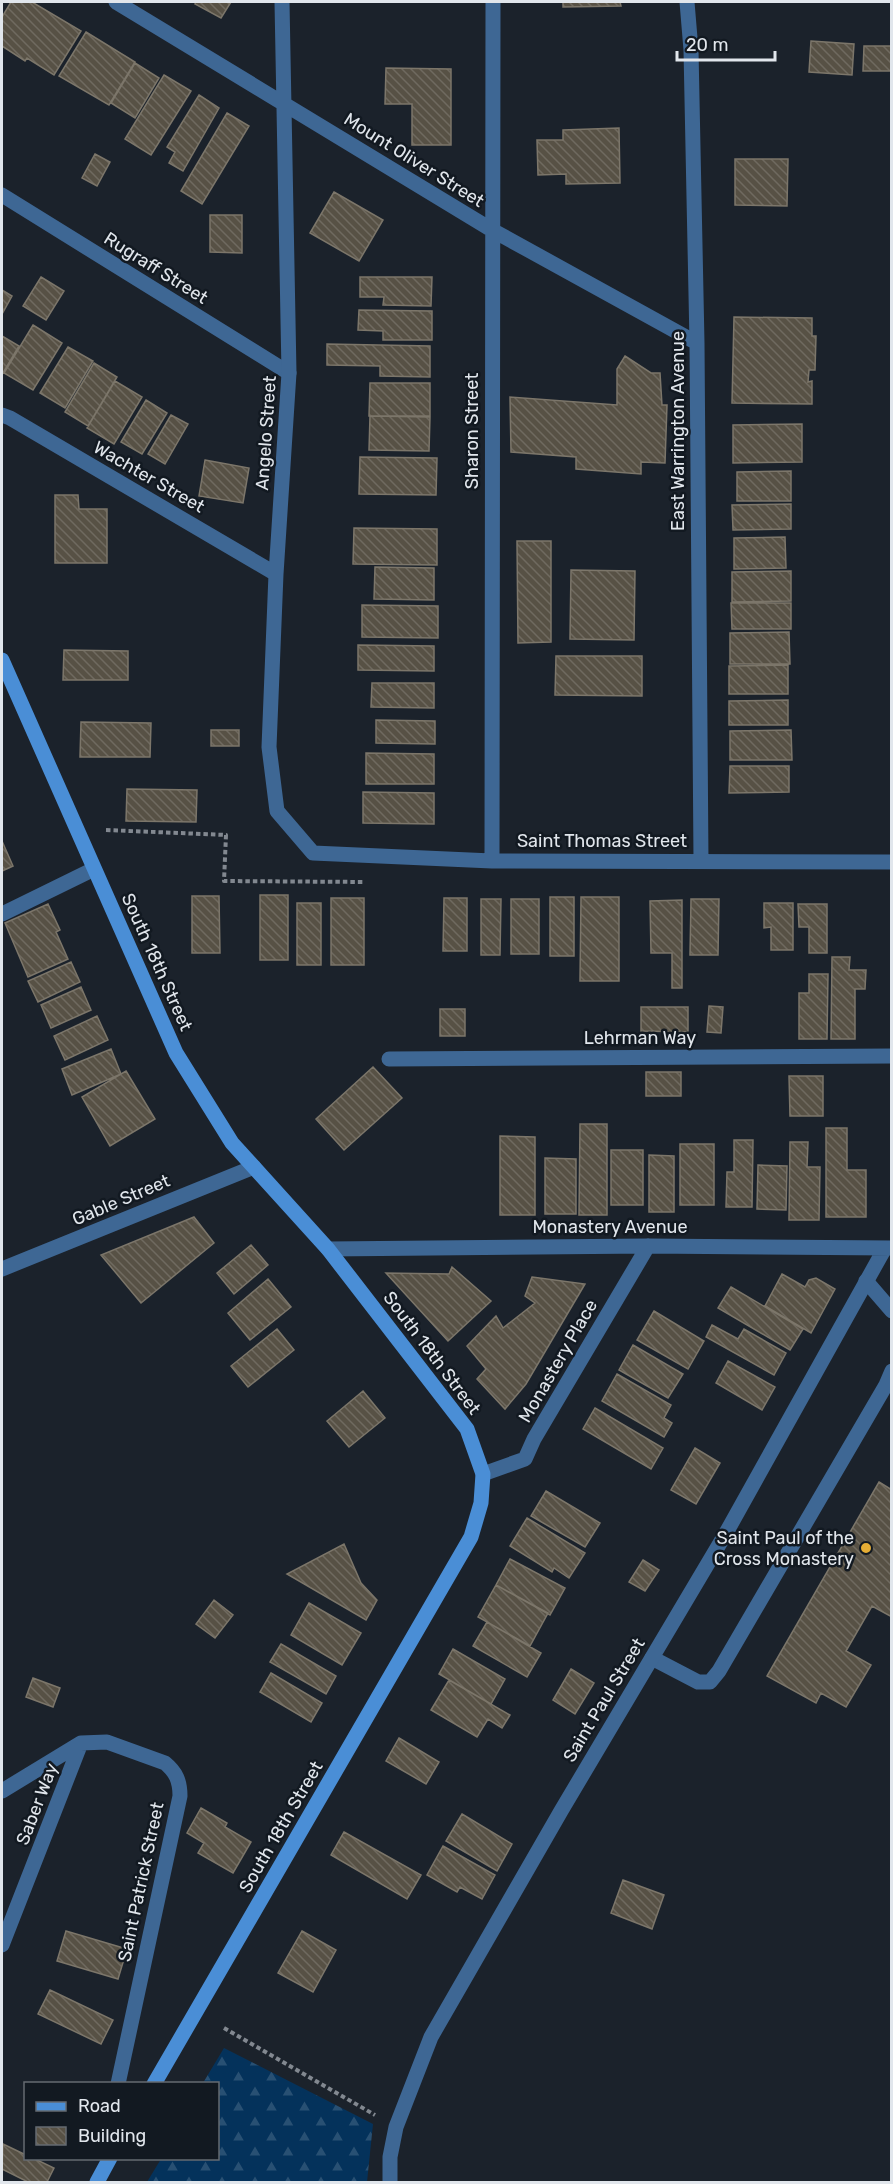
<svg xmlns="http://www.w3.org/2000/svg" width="893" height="2184" viewBox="0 0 893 2184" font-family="Rubik,sans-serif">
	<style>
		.forest { fill: url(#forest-firs) }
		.building { fill: url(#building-back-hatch); stroke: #7c766a; stroke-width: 1.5 }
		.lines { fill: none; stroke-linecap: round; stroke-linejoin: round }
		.path { stroke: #828890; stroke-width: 4; stroke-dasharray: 4.5 3; stroke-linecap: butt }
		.service { stroke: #3e6794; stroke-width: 15 }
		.minor { stroke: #3e6794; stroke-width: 15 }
		.secondary { stroke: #4a8ed6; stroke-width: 15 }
		.poi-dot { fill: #e5ad35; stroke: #121921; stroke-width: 2 }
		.labels { text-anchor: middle; stroke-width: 5; stroke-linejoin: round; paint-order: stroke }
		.street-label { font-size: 18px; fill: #e1e6ec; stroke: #121921 }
		.poi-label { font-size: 18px; fill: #e1e6ec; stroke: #121921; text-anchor: end }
	</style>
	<defs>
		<pattern id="forest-firs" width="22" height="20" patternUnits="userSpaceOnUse" patternTransform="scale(1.5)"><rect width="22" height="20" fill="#04325b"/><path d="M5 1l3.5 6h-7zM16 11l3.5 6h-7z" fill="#285073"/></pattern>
		<pattern id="building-back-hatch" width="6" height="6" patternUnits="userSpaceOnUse" patternTransform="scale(1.5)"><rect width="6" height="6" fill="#575145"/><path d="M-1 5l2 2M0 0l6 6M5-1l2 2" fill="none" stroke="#6f6a60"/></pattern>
	</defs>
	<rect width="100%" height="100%" fill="#1b222b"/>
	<!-- forest -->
	<path class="forest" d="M224,2048L373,2124L367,2182H147L161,2159L218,2158V2084L203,2083Z"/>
	<!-- building -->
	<path class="building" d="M11,2H32L81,31L54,75L27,58L25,61L2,46V17Z
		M196,2H231L221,18L195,4Z
		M563,2H620L621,6L563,7Z
		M86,32L135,62L109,105L59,76Z
		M811,41L854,44L852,75L809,72Z
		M864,46H892L891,71H863Z
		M135,63L159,78L135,118L111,103Z
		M386,68L451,69V145H412V104H385Z
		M164,75L191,91L151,155L125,139Z
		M199,95L219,108L183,171L169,163L175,152L167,147Z
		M227,113L249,126L202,204L181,191Z
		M619,128L620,183L566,184V174L538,175L537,140H563V130Z
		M95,154L110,162L97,186L82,178Z
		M735,159H788L787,206L735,205Z
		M334,192L383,220L359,261L310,233Z
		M210,215H242V253L210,252Z
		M41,277L64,291L46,320L23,306Z
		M360,277H432L431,306L383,305L384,297H360Z
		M2,290L12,296L2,314Z
		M359,310L432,311V340H383V331L358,330Z
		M734,317L812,318V336H816L815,370H809L808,382L812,381V404L732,403Z
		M33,325L62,343L33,390L4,373Z
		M2,336L19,346L3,373L2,372Z
		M327,344L430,346V377L380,376V366L327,365Z
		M68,347L93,361L65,408L40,393Z
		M625,356L651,373H660L662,405H667L665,463L641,462V474L576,469V457L511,452L510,397L617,405V369Z
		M94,363L117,377L88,426L65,412Z
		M115,381L142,397L114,444L87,428Z
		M370,383H430V416H369Z
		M146,400L167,413L142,454L121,442Z
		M171,415L188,424L165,464L148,454Z
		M370,416L430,417L429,451L369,450Z
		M802,424V462L733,463V425Z
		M360,457L437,458L436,495L359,494Z
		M205,460L249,468L243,503L199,496Z
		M791,471V501H737V472Z
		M55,495H78L79,509H107V563H55Z
		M791,504V529L733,530L732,505Z
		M354,528L437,529V565L353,564Z
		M785,537L786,568L734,569V538Z
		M517,541H551V642L518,643Z
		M375,567L434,568V600L374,599Z
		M571,570L635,571L634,640L570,639Z
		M791,571V601L732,602V572Z
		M731,603H791V629H732Z
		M362,605L438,606V638L362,637Z
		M789,632L790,664H730V633Z
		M358,645L434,646V671L358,670Z
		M64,650L128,651V680H63Z
		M556,656H642V696L555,695Z
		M788,665V694H729V666Z
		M372,683H434V708L371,707Z
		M788,700V725H729V701Z
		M376,720L435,721V744L376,743Z
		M81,722L151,723L150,757H80Z
		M211,730H239V746H211Z
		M791,730L792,760H730V731Z
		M366,753L434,754V784H366Z
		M730,766H789V792L729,793Z
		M127,789L197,790L196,822L126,821Z
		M363,792L434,793V824L363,823Z
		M2,841L13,866L2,871Z
		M260,895H288V960H260Z
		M192,896H219L220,953H192Z
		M550,897H574V956H550Z
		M581,897H619V981H580Z
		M331,898H364V965H331Z
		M444,898H467V951H443Z
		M481,899H501L500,955H481Z
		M511,899H539V954H511Z
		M691,899H719L718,955H690Z
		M682,900V988H672V953H651L650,901Z
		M297,903H321V965H297Z
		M764,903H793V950H771V927L764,928Z
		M48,904L60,930L56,932L68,959L28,977L5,923Z
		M798,904H827V953H809V927H799Z
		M832,957H850L849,970H866L865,989H855V1039H831Z
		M71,962L80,982L38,1002L28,981Z
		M809,974H828L827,1039H799V993H809Z
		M81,987L91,1010L51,1028L41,1005Z
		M709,1006L723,1007L721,1033L707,1032Z
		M641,1007H688V1032L641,1031Z
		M440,1009H465V1036H440Z
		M97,1016L108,1040L65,1060L54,1036Z
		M111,1049L121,1074L72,1095L62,1069Z
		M373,1067L402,1098L344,1150L316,1119Z
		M126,1071L155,1119L110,1146L82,1097Z
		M646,1072H681V1096H646Z
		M789,1076H823V1116H790Z
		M580,1124H607V1215H579Z
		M826,1128H847V1170H866V1217H826Z
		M500,1136L535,1137V1215H500Z
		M734,1140H753L752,1207H726L727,1172H734Z
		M790,1142H808L807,1167H820L819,1220H789Z
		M680,1144H714V1205H680Z
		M611,1150H643V1205H611Z
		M649,1155L674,1156V1212H649Z
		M545,1158L576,1159V1214H545Z
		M758,1165L787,1166L786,1210L757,1209Z
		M194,1217L214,1243L141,1303L101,1255Z
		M251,1245L268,1265L234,1294L217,1273Z
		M452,1267L491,1301L448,1341L386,1273L449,1274Z
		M782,1274L805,1287L809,1280L816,1278L835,1289L811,1333L765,1306Z
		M532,1277L585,1284L526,1384L505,1409L477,1379L486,1369L467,1346L496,1316L503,1328L535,1303L525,1296Z
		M268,1279L291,1307L250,1340L228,1313Z
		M731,1287L803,1329L790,1350L718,1308Z
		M654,1311L704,1341L688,1369L637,1340Z
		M712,1325L738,1339L744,1329L786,1353L774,1375L706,1337Z
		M277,1329L294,1350L248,1387L231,1366Z
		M633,1345L683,1374L668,1398L619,1370Z
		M728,1361L775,1387L762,1410L716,1383Z
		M617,1374L671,1405L664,1418L672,1423L664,1437L602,1401Z
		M363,1391L385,1418L349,1447L327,1421Z
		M595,1408L663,1448L651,1469L583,1429Z
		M695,1448L720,1463L696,1504L671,1490Z
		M879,1482L892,1490V1617L872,1606L846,1651L871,1665L846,1707L821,1693L816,1703L767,1676Z
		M546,1491L600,1523L585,1547L531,1516Z
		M527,1518L585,1553L569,1578L554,1568L552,1572L510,1546Z
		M344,1544L361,1583L377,1600L366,1620L287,1574Z
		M510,1559L565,1588L550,1615L496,1585Z
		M643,1560L659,1570L645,1591L629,1582Z
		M496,1585L548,1613L530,1646L478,1617Z
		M214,1600L233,1615L215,1638L196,1624Z
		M309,1603L361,1633L342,1665L291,1635Z
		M487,1622L541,1653L527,1677L473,1646Z
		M281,1644L336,1676L326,1694L270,1662Z
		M453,1649L505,1679L491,1704L439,1674Z
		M571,1669L594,1683L575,1714L553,1700Z
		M271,1673L322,1703L311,1722L260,1692Z
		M33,1678L60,1688L53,1707L26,1697Z
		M449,1680L510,1715L502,1728L488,1719L477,1737L431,1710Z
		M399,1738L439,1762L426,1784L386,1761Z
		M201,1808L227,1823L225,1827L251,1842L233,1873L198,1853L204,1843L187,1833Z
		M462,1814L512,1844L497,1871L446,1841Z
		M344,1832L421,1875L407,1899L331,1855Z
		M443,1846L495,1875L482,1899L460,1887L457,1892L427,1875Z
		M623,1880L664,1895L652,1929L611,1913Z
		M66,1931L127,1949L118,1979L57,1961Z
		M302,1931L336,1950L313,1992L278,1973Z
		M50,1990L113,2020L101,2044L38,2014Z
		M3,2144L26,2155V2158H33L54,2168L47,2182H28L2,2169Z"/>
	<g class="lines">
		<!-- path -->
		<path class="path" d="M106,830L226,835L224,881L365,882
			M224,2028L375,2115"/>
		<!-- service -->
		<path class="service" d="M2,195L289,373
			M389,1059L892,1056
			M866,1281L892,1311
			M652,1658L698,1682H710L719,1671L886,1385L892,1371"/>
		<!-- minor -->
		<path class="minor" d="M116,2L492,230L697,343
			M282,2L289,373L276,574L269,747L277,811L313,853L492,861L892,862
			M687,2L691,50L697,343L701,861
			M2,415L10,418L276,574
			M492,861L493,2
			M2,914L94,869
			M328,1249L648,1246L892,1248
			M2,1269L254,1167
			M483,1474L525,1459L534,1439L648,1246
			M2,1791L81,1743L107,1742L165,1763C176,1772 180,1781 180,1796L118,2084
			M2,1945L81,1743
			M390,2182V2157L396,2127L431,2037L561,1811L726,1533L885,1248"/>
		<!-- secondary -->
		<path class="secondary" d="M2,660L176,1053L232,1143L328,1249L467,1429L483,1474L481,1503L471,1537L154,2084
			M97,2182L110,2158"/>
	</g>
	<!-- markers -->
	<circle class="poi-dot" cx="866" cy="1548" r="6"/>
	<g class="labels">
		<!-- street labels -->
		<g class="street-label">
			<text transform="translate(414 160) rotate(32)" y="6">Mount Oliver Street</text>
			<text transform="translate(156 268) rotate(32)" y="6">Rugraff Street</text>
			<text transform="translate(472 431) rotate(-90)" y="6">Sharon Street</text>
			<text transform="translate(678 431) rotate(-90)" y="6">East Warrington Avenue</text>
			<text transform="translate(266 433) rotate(-86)" y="6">Angelo Street</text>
			<text transform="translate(149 477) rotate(30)" y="6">Wachter Street</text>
			<text x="602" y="847">Saint Thomas Street</text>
			<text transform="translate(157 962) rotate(66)" y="6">South 18th Street</text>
			<text x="640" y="1044">Lehrman Way</text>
			<text transform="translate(121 1200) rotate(-23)" y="6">Gable Street</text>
			<text x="610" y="1233">Monastery Avenue</text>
			<text transform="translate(432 1353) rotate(53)" y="6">South 18th Street</text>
			<text transform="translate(558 1361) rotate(-60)" y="6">Monastery Place</text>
			<text transform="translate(604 1700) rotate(-59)" y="6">Saint Paul Street</text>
			<text transform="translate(37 1804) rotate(-69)" y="6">Saber Way</text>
			<text transform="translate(281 1827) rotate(-60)" y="6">South 18th Street</text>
			<text transform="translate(141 1882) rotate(-78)" y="6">Saint Patrick Street</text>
		</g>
		<!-- poi labels -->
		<g class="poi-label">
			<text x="854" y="1544">Saint Paul of the<tspan x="854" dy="21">Cross Monastery</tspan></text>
		</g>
	</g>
	<!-- border -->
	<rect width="893" height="2184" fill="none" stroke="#e1e6ec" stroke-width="6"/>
	<!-- legend -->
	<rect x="24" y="2082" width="195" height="78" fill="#121921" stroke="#656b72" stroke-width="1.5"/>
	<rect x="36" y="2102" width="30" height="9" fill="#4a8ed6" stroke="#656b72" stroke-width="1.5"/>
	<text x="78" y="2112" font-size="18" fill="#e1e6ec">Road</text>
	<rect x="36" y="2127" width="30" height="18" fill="url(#building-back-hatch)" stroke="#656b72" stroke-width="1.5"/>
	<text x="78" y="2142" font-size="18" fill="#e1e6ec">Building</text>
	<!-- scale -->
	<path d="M677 51v9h98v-9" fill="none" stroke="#e1e6ec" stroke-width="3"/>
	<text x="686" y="51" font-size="18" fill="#e1e6ec" stroke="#121921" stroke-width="4.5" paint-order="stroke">20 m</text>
</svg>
